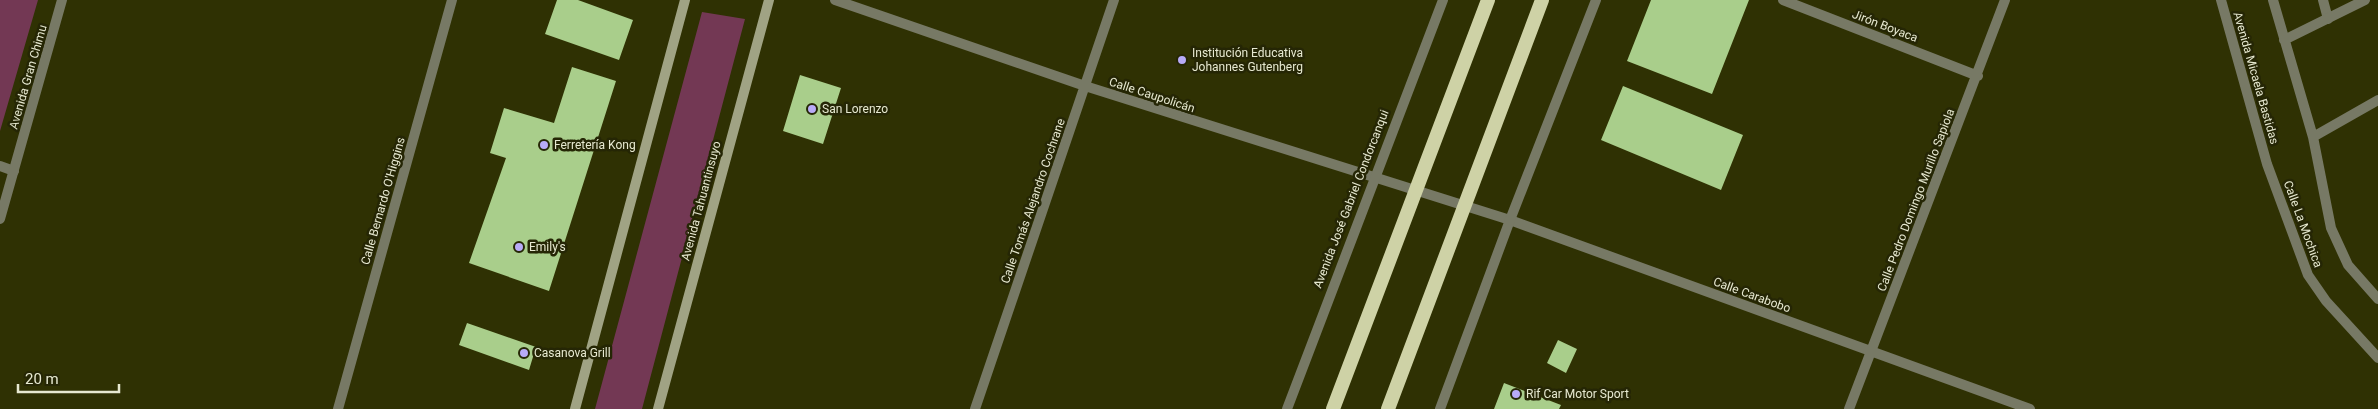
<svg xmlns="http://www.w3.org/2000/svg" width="2378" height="409" viewBox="0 0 2378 409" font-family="Roboto,sans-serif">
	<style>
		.green { fill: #733854 }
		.building { fill: #a9ce8b }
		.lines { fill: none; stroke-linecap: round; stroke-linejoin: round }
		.service { stroke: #777965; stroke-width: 10 }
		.pedestrian { stroke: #777965; stroke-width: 10 }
		.minor { stroke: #777965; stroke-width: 10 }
		.tertiary { stroke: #777965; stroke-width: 10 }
		.secondary { stroke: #a0a384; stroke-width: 10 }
		.trunk { stroke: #ced2a6; stroke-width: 14 }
		.poi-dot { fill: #b8abf7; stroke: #252605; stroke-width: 2 }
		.labels { text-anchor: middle; stroke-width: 5; stroke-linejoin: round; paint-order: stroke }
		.street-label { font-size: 12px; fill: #e7e9d1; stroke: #252605 }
		.poi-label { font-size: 12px; fill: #e7e9d1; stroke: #252605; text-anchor: start }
	</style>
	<rect width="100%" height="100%" fill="#2f3103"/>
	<!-- green -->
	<path class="green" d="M0,0H38L0,131Z
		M702,12L745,19L642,409H595Z"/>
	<!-- building -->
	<path class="building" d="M557,0H578L633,20L619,60L545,34Z
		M1651,0H1749L1712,94L1627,61Z
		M572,67L616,81L549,291L469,263L506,158L490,153L504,108L554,123Z
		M800,75L841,88L823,144L783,131Z
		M1623,86L1743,135L1721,190L1601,140Z
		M467,323L536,347L529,370L459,345Z
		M1558,340L1577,349L1566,373L1547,363Z
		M1504,383L1561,405L1559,409H1494Z"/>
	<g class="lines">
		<!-- service -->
		<path class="service" d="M2323,0L2328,19"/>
		<!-- pedestrian -->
		<path class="pedestrian" d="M0,166L14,171"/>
		<!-- minor -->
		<path class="minor" d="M835,0L1085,86L1510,220L2030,409
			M1783,0L1978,76
			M338,409L452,0
			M975,409L1114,0
			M1849,409L2005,0"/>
		<!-- tertiary -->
		<path class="tertiary" d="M2221,0L2267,164L2308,275L2326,301L2378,358
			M2273,0L2313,137L2331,228L2348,265L2378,299
			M2284,40L2365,0
			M2313,137L2378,100
			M0,219L62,0
			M1287,409L1443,0
			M1440,409L1510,220L1596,0"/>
		<!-- secondary -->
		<path class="secondary" d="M575,409L685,0
			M658,409L769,0"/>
		<!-- trunk -->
		<path class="trunk" d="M1333,409L1488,0
			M1388,409L1542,0"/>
	</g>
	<!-- markers -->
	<g class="poi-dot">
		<circle cx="1182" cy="60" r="5"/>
		<circle cx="812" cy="109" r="5"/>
		<circle cx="544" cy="145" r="5"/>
		<circle cx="519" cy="247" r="5"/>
		<circle cx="524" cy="353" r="5"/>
		<circle cx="1516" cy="394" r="5"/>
	</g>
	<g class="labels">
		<!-- street labels -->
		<g class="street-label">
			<text transform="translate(1885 26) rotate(21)" y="4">Jirón Boyaca</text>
			<text transform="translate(28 77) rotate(-74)" y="4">Avenida Gran Chimu</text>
			<text transform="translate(2256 78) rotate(74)" y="4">Avenida Micaela Bastidas</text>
			<text transform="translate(1152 95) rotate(18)" y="4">Calle Caupolicán</text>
			<text transform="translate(1351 199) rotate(-69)" y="4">Avenida José Gabriel Condorcanqui</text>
			<text transform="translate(1916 200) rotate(-69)" y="4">Calle Pedro Domingo Murillo Sapiola</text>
			<text transform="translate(383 201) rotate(-74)" y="4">Calle Bernardo O'Higgins</text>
			<text transform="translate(701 201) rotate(-75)" y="4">Avenida Tahuantinsuyo</text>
			<text transform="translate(1033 201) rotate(-71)" y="4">Calle Tomás Alejandro Cochrane</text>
			<text transform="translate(2303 224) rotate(70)" y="4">Calle La Mochica</text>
			<text transform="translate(1752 295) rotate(20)" y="4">Calle Carabobo</text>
		</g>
		<!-- poi labels -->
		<g class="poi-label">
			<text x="1192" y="57">Institución Educativa<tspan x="1192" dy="14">Johannes Gutenberg</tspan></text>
			<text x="822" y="113">San Lorenzo</text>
			<text x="554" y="149">Ferretería Kong</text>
			<text x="529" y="251">Emily's</text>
			<text x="534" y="357">Casanova Grill</text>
			<text x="1526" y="398">Rif Car Motor Sport</text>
		</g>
	</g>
	<!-- scale -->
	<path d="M18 384v8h101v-8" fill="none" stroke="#e7e9d1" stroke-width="2.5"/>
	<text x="25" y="384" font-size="15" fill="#e7e9d1" stroke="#252605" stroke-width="4" paint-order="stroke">20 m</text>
</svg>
